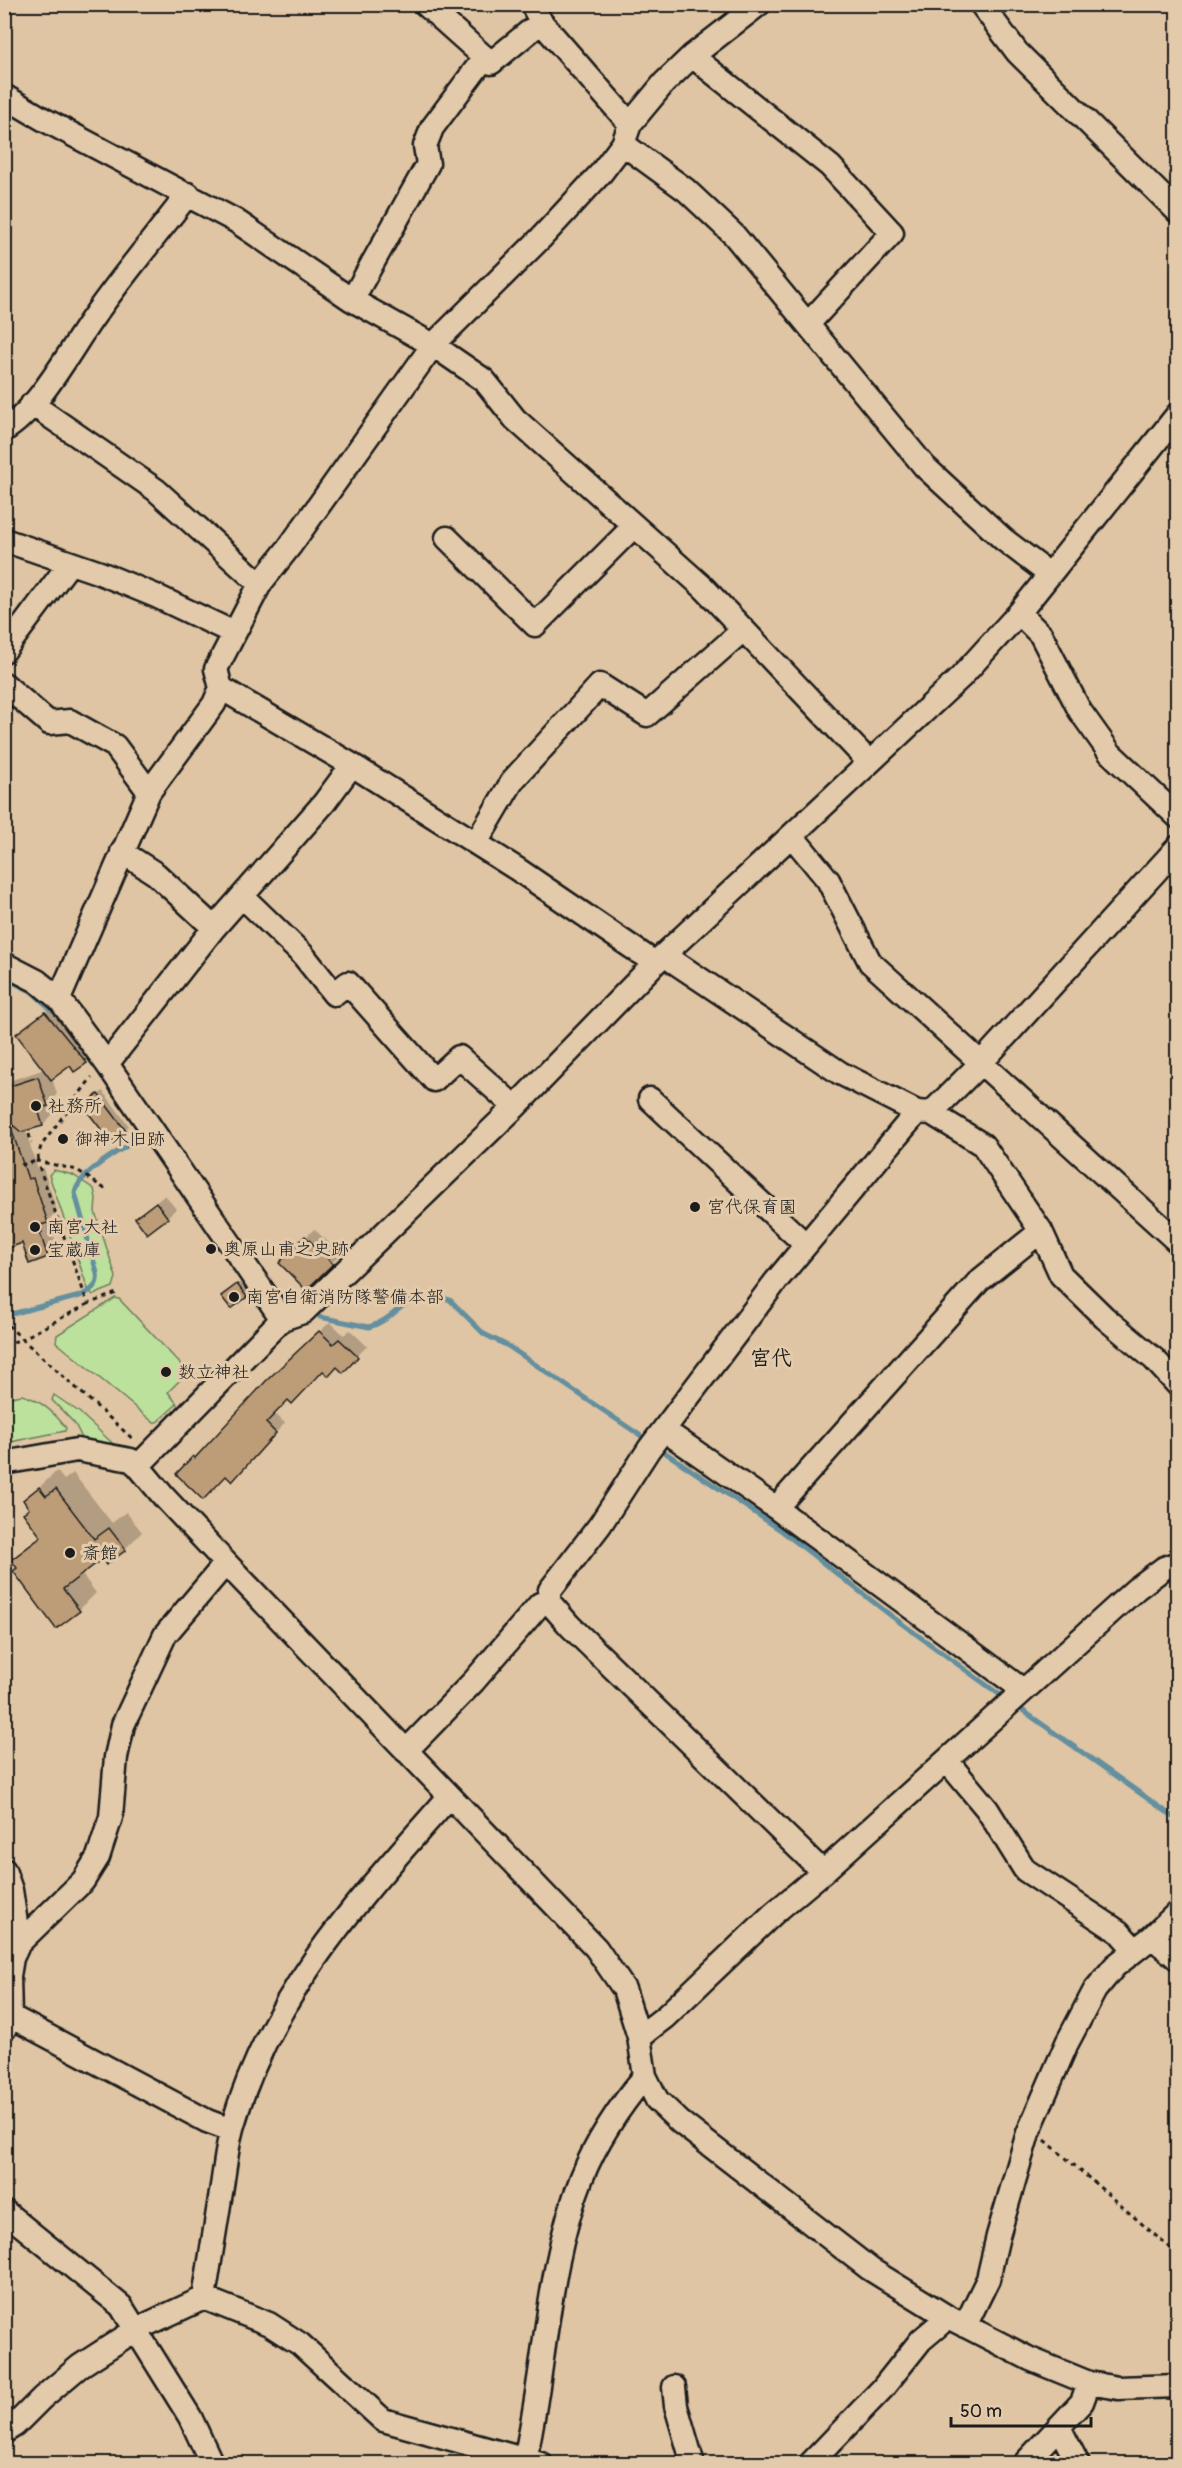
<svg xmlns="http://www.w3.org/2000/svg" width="1182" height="2468" viewBox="0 0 1182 2468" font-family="Pangolin,'Klee One',sans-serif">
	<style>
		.green { fill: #bce19c; stroke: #6c7e5c; stroke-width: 1.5 }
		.shadow { fill: #0003 }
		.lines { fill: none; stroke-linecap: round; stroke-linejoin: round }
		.stream { stroke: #648f9f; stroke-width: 5 }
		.building { fill: #bd9d78; stroke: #1c1c1c; stroke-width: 1.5 }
		.minor-casing { stroke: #1c1c1c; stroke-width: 27 }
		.path { stroke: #1c1c1c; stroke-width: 3; stroke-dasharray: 4.5 4.5; stroke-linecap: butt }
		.minor { stroke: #e2caab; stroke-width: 22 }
		.poi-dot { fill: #1c1c1c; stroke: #e2caab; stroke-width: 2 }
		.labels { text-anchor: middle; stroke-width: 6; stroke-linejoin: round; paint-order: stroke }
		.poi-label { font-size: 18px; fill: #1c1c1c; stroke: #e2caab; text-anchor: start }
		.quarter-label { font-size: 21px; font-weight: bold; fill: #1c1c1c; stroke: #e2caab }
	</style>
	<rect width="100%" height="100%" fill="#dfc5a3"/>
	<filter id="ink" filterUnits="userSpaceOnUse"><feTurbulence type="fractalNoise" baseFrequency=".0167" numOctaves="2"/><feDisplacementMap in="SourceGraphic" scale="12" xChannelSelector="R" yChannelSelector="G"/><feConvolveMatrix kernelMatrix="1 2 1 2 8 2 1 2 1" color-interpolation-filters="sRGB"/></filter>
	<g filter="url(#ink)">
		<!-- green -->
		<path class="green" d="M54,1170L73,1175L94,1189L96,1198L95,1212L116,1277L113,1287L93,1295L88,1289L49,1175Z
			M115,1298L119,1299L187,1371L186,1374L168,1392L177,1404L157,1422H153L56,1342L57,1335Z
			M22,1395C41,1400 54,1412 66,1428L65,1431L5,1443V1398Z
			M54,1395L79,1412L123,1453L85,1444L75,1424L52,1400Z"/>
		<!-- shadow -->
		<path class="shadow" d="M54,1005L94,1053L86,1062L70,1064L52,1078L57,1094L49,1103L53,1114L43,1125L25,1129L38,1170L43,1168L57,1211L51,1217L50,1223L57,1246L47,1256L23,1242L4,1239V1077L7,1076L9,1081L45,1069L18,1034Z
			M103,1091L129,1126L112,1140L89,1102Z
			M165,1195L176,1209L167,1217L137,1218Z
			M314,1229L341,1254L306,1288L281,1263Z
			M241,1282L250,1292L246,1296L227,1292Z
			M330,1322L344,1335L350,1330L367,1346L343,1371L337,1365L324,1369L288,1398L274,1413L285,1423L242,1470L178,1474L267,1382Z
			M57,1471L64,1480L73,1473L112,1523L126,1512L142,1532L125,1549L102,1557L81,1573L96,1593L79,1610L13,1560L41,1534L31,1508L25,1500Z"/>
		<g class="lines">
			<!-- stream -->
			<path class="stream" d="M4,978L31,991L57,1015
				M4,1316L80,1296C91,1291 99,1286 97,1273L75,1193C79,1171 125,1148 143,1136
				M320,1317L369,1327C399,1319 408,1284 450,1300L484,1334L508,1346L647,1440
				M657,1447L782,1531L894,1618L1007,1700
				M1015,1705L1178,1820"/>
		</g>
		<!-- building -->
		<path class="building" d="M45,1012L87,1063L74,1072L70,1066L51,1080L16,1034Z
			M38,1077L48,1106L38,1109L43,1126L21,1132L9,1122L28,1179L33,1178L48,1223L40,1225L42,1232L40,1233L48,1257L29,1264L22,1243L4,1250V1088Z
			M98,1094L126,1131L111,1142L83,1106Z
			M156,1202L168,1218L147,1234L135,1218Z
			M305,1236L333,1264L306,1290L279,1263Z
			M237,1284L247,1297L231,1309L221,1296Z
			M319,1331L333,1344L339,1339L358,1357L343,1373L337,1367L329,1376L323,1371L292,1404L288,1400L266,1423L276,1433L232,1482L226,1476L203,1500L176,1474L193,1456L195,1458L266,1381Z
			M39,1487L46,1496L56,1489L94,1539L109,1528L126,1550L106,1565L102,1559L63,1589L80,1611L56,1629L13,1571L17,1568L11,1560L41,1537L23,1513L29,1509L23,1500Z"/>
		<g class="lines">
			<defs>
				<path id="minor" d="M425,4L491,63L541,22
					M532,4L541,22L630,124
					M981,4L1017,52L1178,212
					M692,56L830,166L892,233L808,324
					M4,96L43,119L236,221L352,300L433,345L484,380L515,419L704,588L869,762
					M623,144L686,190L734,235L925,467L1003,539L1049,574
					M352,300L428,164L425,146L432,128L485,57
					M32,404L156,490L260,584
					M4,430C38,410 69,352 92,319C122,276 156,236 188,194
					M447,538L535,625L634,526
					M4,540L100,573L156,596L234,633
					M1019,613L1041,635L1080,711L1110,753L1178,817
					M4,651L70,563
					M4,684L49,723L70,721L115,746L149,792
					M221,688L352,765L517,869L655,963
					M792,836L828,880L870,962L1178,1242
					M476,843L513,780L600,685L647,715L743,630
					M122,852L156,874L214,928
					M243,897L303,955L334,994L348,983L434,1080L459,1057L515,1107
					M664,955L840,1073L917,1112L931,1113L980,1064L1178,847
					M4,964L37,981L59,999L107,1064L282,1319
					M59,999L149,792L214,704L221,688L216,669L260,584L290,546L433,345L540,239L601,173L623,144L630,124L664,83L692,56L759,4
					M107,1064L214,928L324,803L352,765
					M650,1099L806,1245
					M931,1113L983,1145L1041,1231L1061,1275L1105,1318L1154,1359L1178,1385
					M664,1430L776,1508L1023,1690
					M4,1463L77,1450L131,1460L138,1466L164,1497L226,1563L596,1948L624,1989L639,2037L645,2076L657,2100L680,2122L870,2269L946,2316L1030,2359L1089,2383L1118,2388L1178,2386
					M138,1466L282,1319L303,1312L515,1107L655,963L961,677L1019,613L1178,414
					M776,1508L979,1281L1041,1231
					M406,1751L474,1681L540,1604L548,1601
					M947,1761L987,1809L1025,1870L1119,1932L1135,1950
					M4,1870L11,1890L19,1943L12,1958L9,1976L10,2016L5,2028
					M823,1872L570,1626L548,1601L550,1590L600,1525L649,1449L776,1281L917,1112
					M1152,1937L1178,1959
					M19,1943L83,1881L98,1857L111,1817L116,1757L123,1725L165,1635L226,1563
					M10,2016L207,2121L231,2130
					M639,2037L665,2017L773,1914L823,1872L1136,1589L1164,1568L1178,1563
					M4,2211L121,2306L190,2417L212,2464
					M204,2298L269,2324L300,2344L383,2420L541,2464
					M965,2326L988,2279L998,2236L1028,2133L1067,2043L1095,1990L1115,1966L1152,1937L1178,1912
					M674,2387L676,2406L693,2464
					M1059,2427L1078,2464
					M4,2432L15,2425L42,2398L80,2366L137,2329L204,2298C210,2261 216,2224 222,2186C225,2167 227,2147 232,2128C270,1994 359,1899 449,1797
					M524,2464C546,2369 546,2268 582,2177C597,2140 620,2106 645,2076
					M810,2464L882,2389L921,2340L940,2324L946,2316
					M1024,2464L1082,2402L1089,2383"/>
			</defs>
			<!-- minor casing -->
			<use href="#minor" class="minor-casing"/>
			<!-- path -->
			<path class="path" d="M29,1134L31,1143
				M4,1164L5,1166
				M21,1165L37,1161L41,1146L92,1077
				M4,1170L9,1168
				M105,1189L77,1170L37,1161L88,1304L119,1292
				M4,1317L7,1324L22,1339L88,1304
				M4,1345L22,1339L134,1440
				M1045,2140L1178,2255"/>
			<!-- minor -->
			<use href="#minor" class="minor"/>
		</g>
	</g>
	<!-- markers -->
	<g class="poi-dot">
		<circle cx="36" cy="1106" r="6"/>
		<circle cx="63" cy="1139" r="6"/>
		<circle cx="695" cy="1207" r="6"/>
		<circle cx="35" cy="1227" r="6"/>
		<circle cx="211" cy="1249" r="6"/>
		<circle cx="35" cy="1250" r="6"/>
		<circle cx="234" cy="1297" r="6"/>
		<circle cx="166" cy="1372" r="6"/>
		<circle cx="70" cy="1553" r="6"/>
	</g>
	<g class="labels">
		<!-- poi labels -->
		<g class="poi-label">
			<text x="48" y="1112">社務所</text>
			<text x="75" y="1145">御神木旧跡</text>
			<text x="707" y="1213">宮代保育園</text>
			<text x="47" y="1233">南宮大社</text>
			<text x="223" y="1255">奥原山甫之史跡</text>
			<text x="47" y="1256">宝蔵庫</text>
			<text x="246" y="1303">南宮自衛消防隊警備本部</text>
			<text x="178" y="1378">数立神社</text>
			<text x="82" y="1559">斎館</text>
		</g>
		<!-- quarter labels -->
		<g class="quarter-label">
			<text x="771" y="1365">宮代</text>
		</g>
	</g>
	<!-- margin -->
	<rect width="1182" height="2468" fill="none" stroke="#e2caab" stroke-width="24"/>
	<rect x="12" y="12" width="1158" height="2444" fill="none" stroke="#1c1c1c" stroke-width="2" filter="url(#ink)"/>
	<!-- scale -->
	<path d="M951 2417v9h140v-9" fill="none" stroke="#1c1c1c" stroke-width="3"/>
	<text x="960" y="2417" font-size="18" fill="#1c1c1c" stroke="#e2caab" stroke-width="4.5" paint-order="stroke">50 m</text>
</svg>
